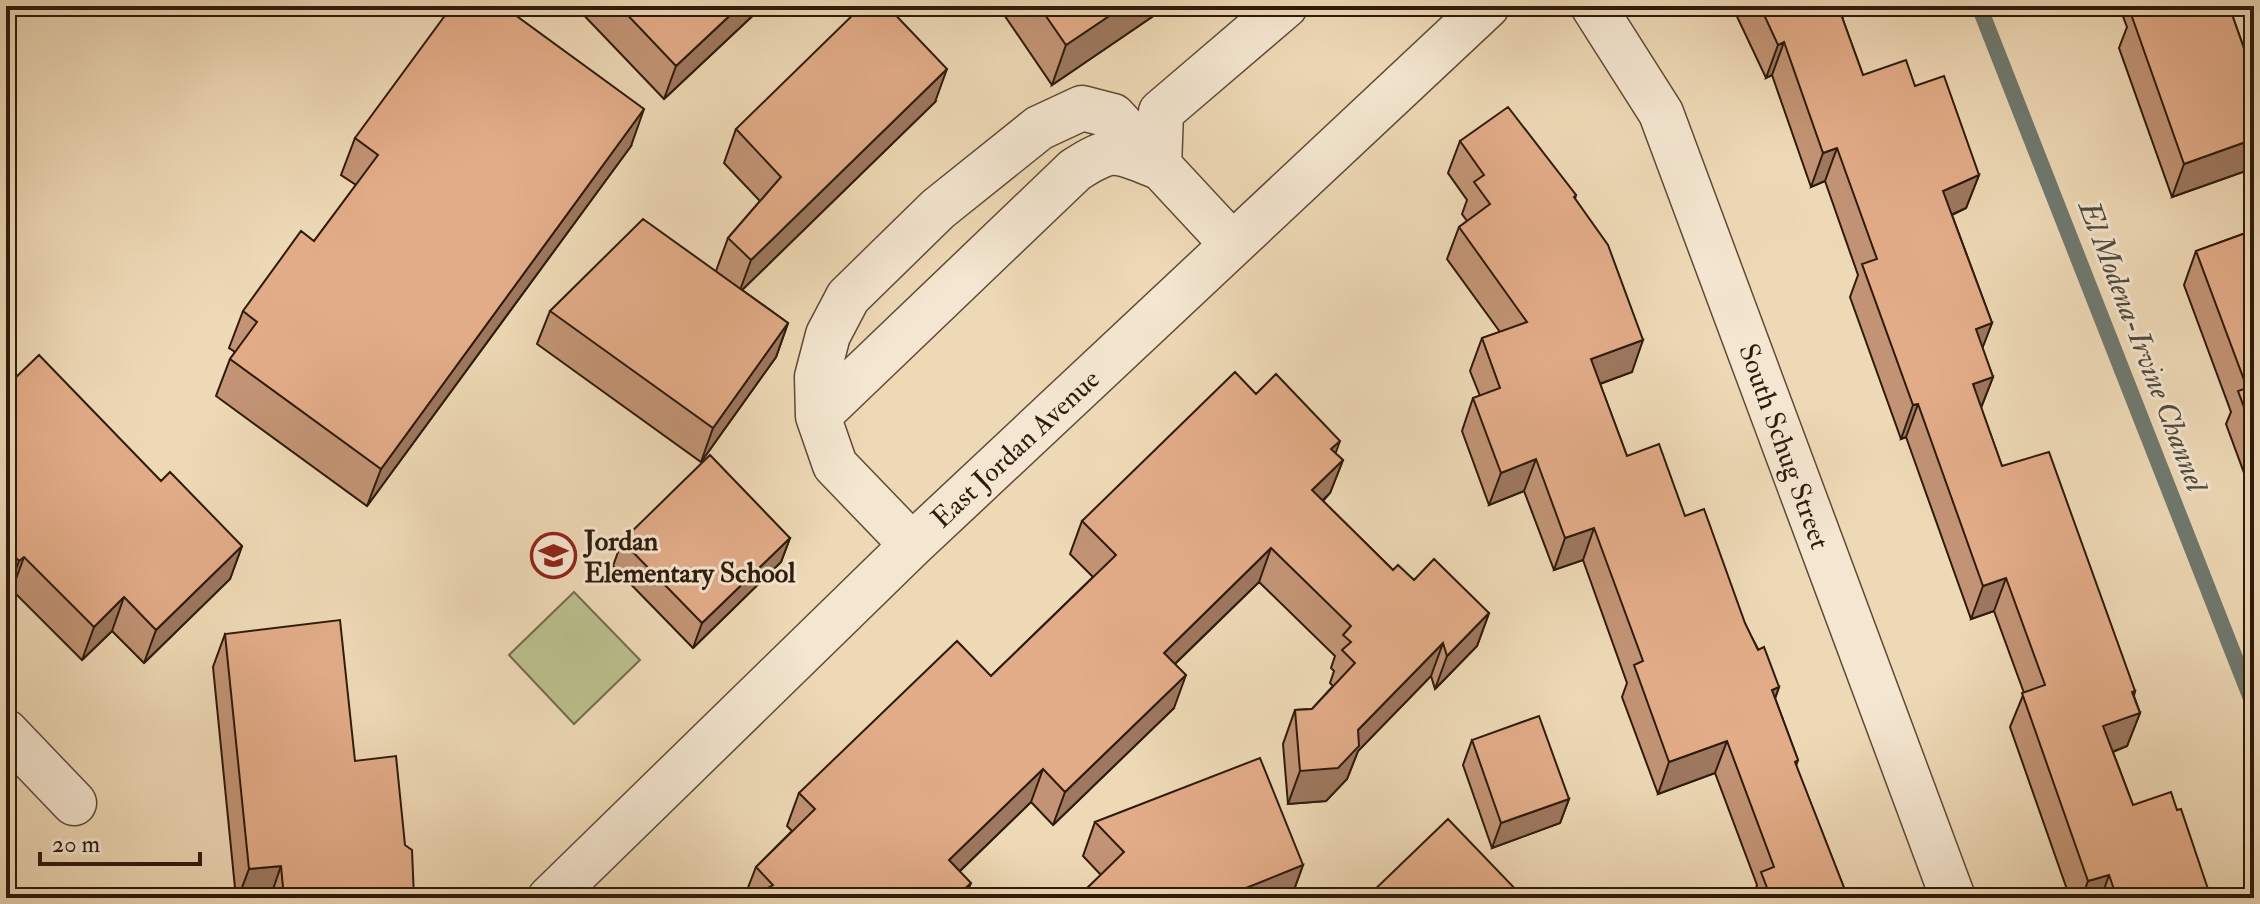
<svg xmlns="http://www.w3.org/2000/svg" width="2260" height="904" viewBox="0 0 2260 904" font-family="'IM FELL Double Pica',serif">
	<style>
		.green { fill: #babf8d; stroke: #746d4c; stroke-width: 2 }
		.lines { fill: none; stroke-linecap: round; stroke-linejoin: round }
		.stream { stroke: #6f7a70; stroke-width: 16 }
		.minor-casing { stroke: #5e4a36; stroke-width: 47 }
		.minor { stroke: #f4e6d0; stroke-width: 44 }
		.wall { fill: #c29475; stroke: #2e1b0b; stroke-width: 2 }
		.shaded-wall { fill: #9e785f; stroke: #2e1b0b; stroke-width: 2 }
		.building { fill: #e2ac88; stroke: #2e1b0b; stroke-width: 2 }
		.labels { text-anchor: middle; stroke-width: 6; stroke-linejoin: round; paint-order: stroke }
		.street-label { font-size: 28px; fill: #2e1b0b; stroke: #f4e6d0 }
		.poi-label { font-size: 28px; font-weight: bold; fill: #2e1b0b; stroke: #f4e6d0; text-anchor: start }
		.water-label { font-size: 30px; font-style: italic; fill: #4f4a3e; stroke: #f4e6d0 }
	</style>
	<rect width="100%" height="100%" fill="#eed9b6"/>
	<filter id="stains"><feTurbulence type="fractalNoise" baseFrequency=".0025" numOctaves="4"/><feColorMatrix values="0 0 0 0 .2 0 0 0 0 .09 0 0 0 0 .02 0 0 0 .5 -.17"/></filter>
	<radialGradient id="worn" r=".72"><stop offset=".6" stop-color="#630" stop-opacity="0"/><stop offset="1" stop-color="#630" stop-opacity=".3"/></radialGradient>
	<!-- green -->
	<path class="green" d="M574,592L640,660L574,724L509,655Z"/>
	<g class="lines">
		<!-- stream -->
		<path class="stream" d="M1979,6L2254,706"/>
		<defs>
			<path id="minor" d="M1593,6L1661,113L1953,898
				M1159,167L1161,112L1285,6
				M818,416L1075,170C1115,144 1117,151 1159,167
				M912,545L835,465L818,416L817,377L828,335L848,297L938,209L1039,128L1082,108L1113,116L1232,244
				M6,732L74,803
				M550,898L912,545L1487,6"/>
		</defs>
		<!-- minor casing -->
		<use href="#minor" class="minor-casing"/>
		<!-- minor -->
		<use href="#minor" class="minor"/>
	</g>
	<!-- wall -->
	<path class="wall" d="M575,6H763L664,99Z
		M998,6H1168L1052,85Z
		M1732,6H1865L1842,17L1863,75L1915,86L1979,175L1966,208L1952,215L1992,323L1982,348L1993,377L1981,408L2002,466L2135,691L2134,696L2140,713L2127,746L2113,752L2133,805L2211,898H2070L2010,727L2024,693L1994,611L1971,619L1906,437L1901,439L1850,297L1858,275L1825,181L1811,187L1772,75L1766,78Z
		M2119,6H2229L2252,71L2254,70V168L2172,197L2119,48L2127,27Z
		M935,102L742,290L788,323L776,357L701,462L537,344L550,311L716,271L728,238L760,201L724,163L736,129Z
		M355,138L631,146L367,506L216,396L230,359L235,352L229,348L243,311L314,241L356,185L341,175Z
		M1460,141L1576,195L1575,199L1632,372L1600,384L1627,456L1685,516L1779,687L1775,698L1798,760L1796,766L1848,898H1752L1757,885L1715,773L1658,794L1622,697L1627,683L1583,560L1554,570L1524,491L1489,505L1462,431L1473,398L1480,396L1470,371L1482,338L1500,332L1447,259L1459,227L1467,221L1462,214L1467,200L1448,173Z
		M2254,230V500L2226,424L2231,412L2184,285L2196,251Z
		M6,375L12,381L161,481L242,546L230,579L144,663L112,631L82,660L12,590L7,594L6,593Z
		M1256,394L1335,453L1343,460L1330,493L1323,501L1393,570L1489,613L1477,646L1435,689L1431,676L1358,751L1347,779L1326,801L1288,804L1283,744L1295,710L1312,709L1333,686L1330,683L1334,671L1331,668L1335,656L1259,582L1175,664L1174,708L1053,825L1031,802L960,871L965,898H744L756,867L792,831L787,826L799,793L991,676L1093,577L1070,554L1082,521Z
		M790,538L781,562L693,648L613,566L622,541Z
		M225,634L355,761L405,845L414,898H236L213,667Z
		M1472,740L1569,799L1560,823L1492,848L1463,765Z
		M1095,822L1303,865L1291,898H1077L1101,875L1083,856Z"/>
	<!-- shaded-wall -->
	<path class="shaded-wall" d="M740,6H763L664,99L676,66Z
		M1124,6H1168L1052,85L1066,45Z
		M1829,6H1865L1822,26Z
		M1784,42L1772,75L1766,78L1778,45Z
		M947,69L935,102L739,293L751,260Z
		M644,109L631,146L367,506L381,469Z
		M2254,139V168L2172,197L2184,164Z
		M1837,148L1825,181L1811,187L1823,153Z
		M1979,175L1966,208L1931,224L1943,191Z
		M788,323L776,357L701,462L713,428Z
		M1992,323L1979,357L1976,329Z
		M1643,340L1632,372L1580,391L1591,359Z
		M1993,377L1980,410L1973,384Z
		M1918,404L1906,437L1901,439L1913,405Z
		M1340,441L1328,474L1331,449Z
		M1536,459L1524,491L1489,505L1501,473Z
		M1343,460L1330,493L1299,523L1312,490Z
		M1594,528L1583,560L1554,570L1565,538Z
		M790,538L781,562L693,648L702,623Z
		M242,546L230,579L144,663L156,630Z
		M1271,548L1259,582L1152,686L1164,653Z
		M24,557L12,590L7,594L19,561Z
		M2006,578L1994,611L1971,619L1983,586Z
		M124,597L112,631L82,660L94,627Z
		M1489,613L1477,646L1435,689L1447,656Z
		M1443,643L1431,676L1358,751L1347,779L1326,801L1288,804L1300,771L1358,730Z
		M1186,675L1174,708L1053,825L1065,792Z
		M1779,687L1768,719L1772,690Z
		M2135,691L2125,718L2140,713L2127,746L2091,760L2103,726L2132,692Z
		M1727,741L1715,773L1658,794L1669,762Z
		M1043,769L1031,802L937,893L949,860Z
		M1569,799L1560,823L1492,848L1501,823Z
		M1303,865L1291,898H1221Z
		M281,866L270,898H238L249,869Z
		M2109,875L2101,898H2082L2088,881Z
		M971,883L965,898H955Z"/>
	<!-- building -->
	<path class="building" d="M452,6H503L644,109L381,469L230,359L257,322L243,311L301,231L314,241L378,155L355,138Z
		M619,6H740L676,66Z
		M862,6H887L947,69L751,260L728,238L781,177L736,129Z
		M1039,6H1124L1066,45Z
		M1760,6H1838L1863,75L1906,60L1915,86L1944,76L1979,175L1943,191L1992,323L1976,329L1993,377L1973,384L2002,466L2049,452L2135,691L2132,692L2140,713L2103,726L2133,805L2171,792L2177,810L2181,809L2211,898H2117L2109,875L2088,881L2022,693L2045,685L2006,578L1983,586L1918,404L1913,405L1862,264L1877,259L1837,148L1823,153L1784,42L1778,45Z
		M2143,6H2229L2252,71L2254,70V139L2184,164L2131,14L2144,10Z
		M1508,107L1576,195L1574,197L1608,245L1643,340L1591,359L1627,456L1659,444L1685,516L1704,509L1745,623L1758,650L1764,647L1779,687L1772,690L1798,760L1795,762L1848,898H1771L1761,872L1774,867L1727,741L1669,762L1634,665L1643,661L1594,528L1565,538L1536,459L1501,473L1473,398L1500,388L1482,338L1527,322L1459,227L1490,204L1474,182L1484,175L1460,141Z
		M643,219L788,323L713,428L550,311Z
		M2254,230V434L2238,391L2247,388L2196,251Z
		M39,355L161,481L170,472L242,546L156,630L124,597L94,627L24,557L19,561L6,547V375L12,381Z
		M1235,372L1256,394L1276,374L1340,441L1331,449L1343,460L1312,490L1393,570L1398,565L1414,580L1434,559L1489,613L1447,656L1443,643L1358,730L1359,746L1338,768L1300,771L1295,710L1312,709L1355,663L1342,650L1351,642L1343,635L1351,626L1271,548L1164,653L1186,675L1065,792L1043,769L949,860L971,883L955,898H750L773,885L756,867L815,809L799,793L957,641L991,676L1116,555L1082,521Z
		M710,455L790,538L702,623L622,541Z
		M340,620L355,761L396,756L405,845L412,850L414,898H284L281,866L249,869L225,634Z
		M1539,716L1569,799L1501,823L1472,740Z
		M1260,758L1303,865L1221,898H1077L1124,852L1095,822Z
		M1448,819L1524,898H1366Z
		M1041,890L1065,898H1033Z"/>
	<!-- icons -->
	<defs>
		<symbol id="school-ring" viewBox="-11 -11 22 22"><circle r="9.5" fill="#f4e6d0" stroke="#8f2418" stroke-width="1.5"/><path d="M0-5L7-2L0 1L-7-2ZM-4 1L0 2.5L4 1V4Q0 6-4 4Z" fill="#8f2418"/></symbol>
	</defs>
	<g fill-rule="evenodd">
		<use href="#school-ring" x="528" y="530" width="51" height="51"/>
	</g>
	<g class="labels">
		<!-- street labels -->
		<g class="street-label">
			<text transform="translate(1785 446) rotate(70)" y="10">South Schug Street</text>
			<text transform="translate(1015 448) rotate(-43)" y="10">East Jordan Avenue</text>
		</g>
		<!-- poi labels -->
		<g class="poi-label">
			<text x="584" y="550">Jordan<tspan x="584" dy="32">Elementary School</tspan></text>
		</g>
		<!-- water labels -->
		<g class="water-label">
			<text transform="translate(2143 346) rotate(69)" y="10">El Modena-Irvine Channel</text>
		</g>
	</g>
	<!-- margin -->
	<rect width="2260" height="904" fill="none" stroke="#eed9b6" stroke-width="32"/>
	<rect x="8" y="8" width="2244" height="888" fill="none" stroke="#2e1b0b" stroke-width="4"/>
	<rect x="16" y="16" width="2228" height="872" fill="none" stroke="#2e1b0b" stroke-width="2"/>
	<!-- scale -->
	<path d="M40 852v12h160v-12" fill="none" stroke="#2e1b0b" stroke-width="4"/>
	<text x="52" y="852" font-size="24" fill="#2e1b0b" stroke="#f4e6d0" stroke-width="6" paint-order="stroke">20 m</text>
	<rect width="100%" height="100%" filter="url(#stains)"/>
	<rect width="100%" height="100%" fill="url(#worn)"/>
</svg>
